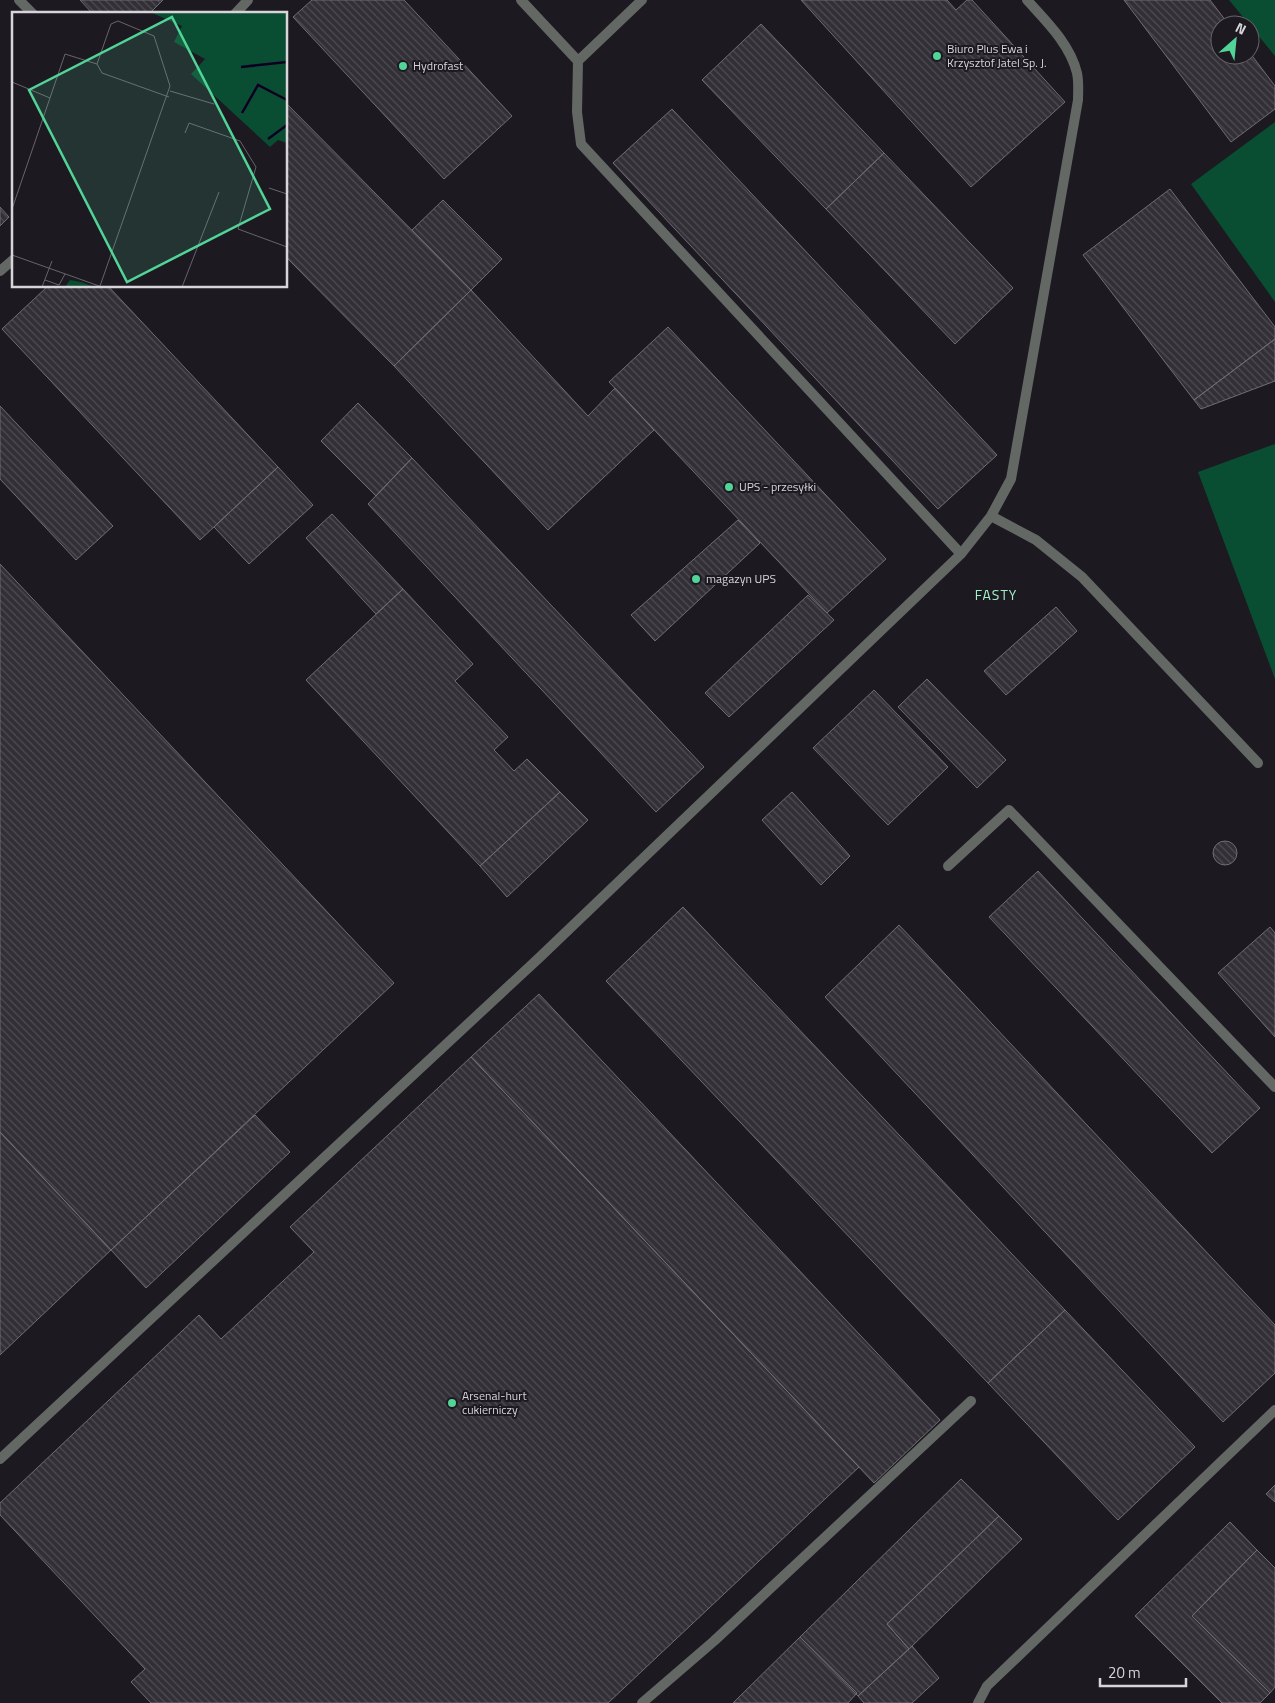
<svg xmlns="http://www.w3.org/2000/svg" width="1275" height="1703" viewBox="0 0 1275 1703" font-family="'Titillium Web',sans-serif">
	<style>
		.green { fill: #094e32 }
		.building { fill: url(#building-back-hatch); stroke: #706d76 }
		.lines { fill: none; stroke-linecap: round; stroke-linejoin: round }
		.service { stroke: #646865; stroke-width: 10 }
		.poi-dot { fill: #52d397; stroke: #1c1920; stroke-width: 2 }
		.labels { text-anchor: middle; stroke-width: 4; stroke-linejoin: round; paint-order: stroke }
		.poi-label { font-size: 12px; fill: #d7d5da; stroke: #1c1920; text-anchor: start }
		.neighbourhood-label { font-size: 14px; letter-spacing: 1px; fill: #a0f0c5; stroke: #1c1920 }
		.inset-river { fill: none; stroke: #0f0021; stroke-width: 2.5 }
		.inset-road { fill: none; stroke: #67646a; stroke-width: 1 }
		.view { fill: #52d397; fill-opacity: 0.15; stroke: #52d397; stroke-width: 2.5 }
		.inset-edge { fill: none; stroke: #d7d5da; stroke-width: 2.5 }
	</style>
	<defs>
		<pattern id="building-back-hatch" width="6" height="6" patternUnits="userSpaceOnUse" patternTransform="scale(1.25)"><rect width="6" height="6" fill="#322f37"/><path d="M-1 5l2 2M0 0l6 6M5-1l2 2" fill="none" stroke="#4f4c53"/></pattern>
	</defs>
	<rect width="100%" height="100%" fill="#1c1920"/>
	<!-- green -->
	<path class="green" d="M1229,0H1275V56Z
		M1275,122V302L1191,184Z
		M1275,444V679L1198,472Z"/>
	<!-- building -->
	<path class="building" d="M80,0H163L149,14H93Z
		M312,0H404L512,116L444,179L293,17Z
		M801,0H947L956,10L967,0H972L1065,102L971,187Z
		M1124,0H1210L1229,25H1220V55H1250V53L1275,86V109L1231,142Z
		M761,24L884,153L826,209L702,80Z
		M286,103L471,290L394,366L286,257Z
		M672,109L997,455L938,509L613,163Z
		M884,153L1013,288L955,344L826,209Z
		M1170,189L1275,327V339L1194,400L1083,255Z
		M443,200L502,259L471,290L412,230Z
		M0,207L9,217L0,226Z
		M48,286H108L278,467L200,540L2,329Z
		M471,290L588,416L615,388L654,430L548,530L394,366Z
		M668,327L886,559L827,613L609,382Z
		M1275,339V381L1201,409L1194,400Z
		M358,403L412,458L376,496L321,441Z
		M0,406L113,526L76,560L0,479Z
		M412,458L704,767L656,812L368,504Z
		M278,467L313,505L249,564L214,527Z
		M332,514L403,589L376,614L306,538Z
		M738,520L760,543L655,641L631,615Z
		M0,564L394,983L111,1250L0,1132Z
		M403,589L473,664L455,681L508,737L494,750L514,771L527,759L560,792L480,866L306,680Z
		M808,595L834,620L729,717L705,693Z
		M1056,607L1077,631L1006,695L984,671Z
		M927,679L1006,760L977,788L898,707Z
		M874,690L948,767L888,825L813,748Z
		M560,792L588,820L507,897L480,866Z
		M792,792L850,856L821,885L762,820Z
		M1213 853a12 12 0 1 1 24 0a12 12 0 1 1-24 0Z
		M1038,871L1260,1108L1212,1153L989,917Z
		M683,907L1065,1310L988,1383L606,981Z
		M899,925L1275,1325V1373L1223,1422L825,997Z
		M1270,927L1275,933V1037L1218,973Z
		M539,994L940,1420L874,1483L471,1057Z
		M471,1057L859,1467L608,1703H151L131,1682L145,1669L0,1515V1503L199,1315L221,1339L314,1252L290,1227Z
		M255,1115L290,1152L146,1288L111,1250Z
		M0,1132L111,1250L0,1355Z
		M1065,1310L1195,1447L1118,1520L988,1383Z
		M961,1479L999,1516L887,1624L909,1649L858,1696L800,1637Z
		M1275,1485V1502L1266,1494Z
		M999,1516L1022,1539L909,1649L887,1624Z
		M1230,1522L1257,1550L1192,1616L1270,1693L1260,1703H1222L1135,1616Z
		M1257,1550L1275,1568V1687L1270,1693L1192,1616Z
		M800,1637L857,1693L848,1703H733Z
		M912,1646L939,1678L912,1703H864L858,1696Z"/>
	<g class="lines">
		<!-- service -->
		<path class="service" d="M19,0L33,14
			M521,0L578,61L577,112L581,144L961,554
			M235,14L248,0
			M578,61L642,0
			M0,271L14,259
			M991,516L1036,540L1082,577L1258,763
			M948,866L1009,810L1275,1087
			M0,1459L540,957L961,554L991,516L1011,479L1078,100C1078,92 1079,82 1077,73C1070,44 1046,21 1027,0
			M642,1703L714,1641L971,1401
			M978,1703L987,1686L1275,1410"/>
	</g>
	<!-- markers -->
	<g class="poi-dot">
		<circle cx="937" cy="56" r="5"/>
		<circle cx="403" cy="66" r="5"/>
		<circle cx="729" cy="487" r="5"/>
		<circle cx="696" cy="579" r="5"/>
		<circle cx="452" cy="1403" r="5"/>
	</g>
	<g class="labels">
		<!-- poi labels -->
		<g class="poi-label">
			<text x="947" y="53">Biuro Plus Ewa i<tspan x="947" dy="14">Krzysztof Jatel Sp. J.</tspan></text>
			<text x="413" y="70">Hydrofast</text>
			<text x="739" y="491">UPS - przesyłki</text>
			<text x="706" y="583">magazyn UPS</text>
			<text x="462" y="1400">Arsenal-hurt<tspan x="462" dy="14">cukierniczy</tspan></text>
		</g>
		<!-- neighbourhood labels -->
		<g class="neighbourhood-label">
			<text x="996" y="600">FASTY</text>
		</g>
	</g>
	<!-- overview -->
	<g transform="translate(12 12)">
		<rect width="275" height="275" fill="#1c1920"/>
		<path d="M138,0H275V131L266,128L258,135L179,62L193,47L162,30L170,14ZM58,268L69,270L83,275H53Z" fill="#094e32"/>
		<path class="inset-river" d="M229,55L275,50M230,101L246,73L275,88M256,127L275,113"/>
		<path class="inset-road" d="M85,52L99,12L106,9L142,24L158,74L88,274M0,70L38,86M158,79L202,92M173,121L177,111L228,129L244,155L226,217L275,235M257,176L275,182M0,197L53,42L85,52L90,61L157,85M0,243L90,275M33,268L47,273L53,262M30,275L40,249M170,275L207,180"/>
		<path class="view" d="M160,5L258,197L115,270L17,78Z"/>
		<rect width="275" height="275" class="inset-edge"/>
	</g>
	<!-- north arrow -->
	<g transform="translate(1235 40) rotate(27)"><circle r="24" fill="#1c1920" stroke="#67646a"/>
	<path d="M0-4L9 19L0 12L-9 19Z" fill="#52d397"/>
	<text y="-8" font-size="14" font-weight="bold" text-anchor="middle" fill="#d7d5da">N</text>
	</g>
	<!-- scale -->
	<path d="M1100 1678v8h86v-8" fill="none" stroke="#d7d5da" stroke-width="2.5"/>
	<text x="1108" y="1678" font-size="15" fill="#d7d5da" stroke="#1c1920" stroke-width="4" paint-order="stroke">20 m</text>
</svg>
